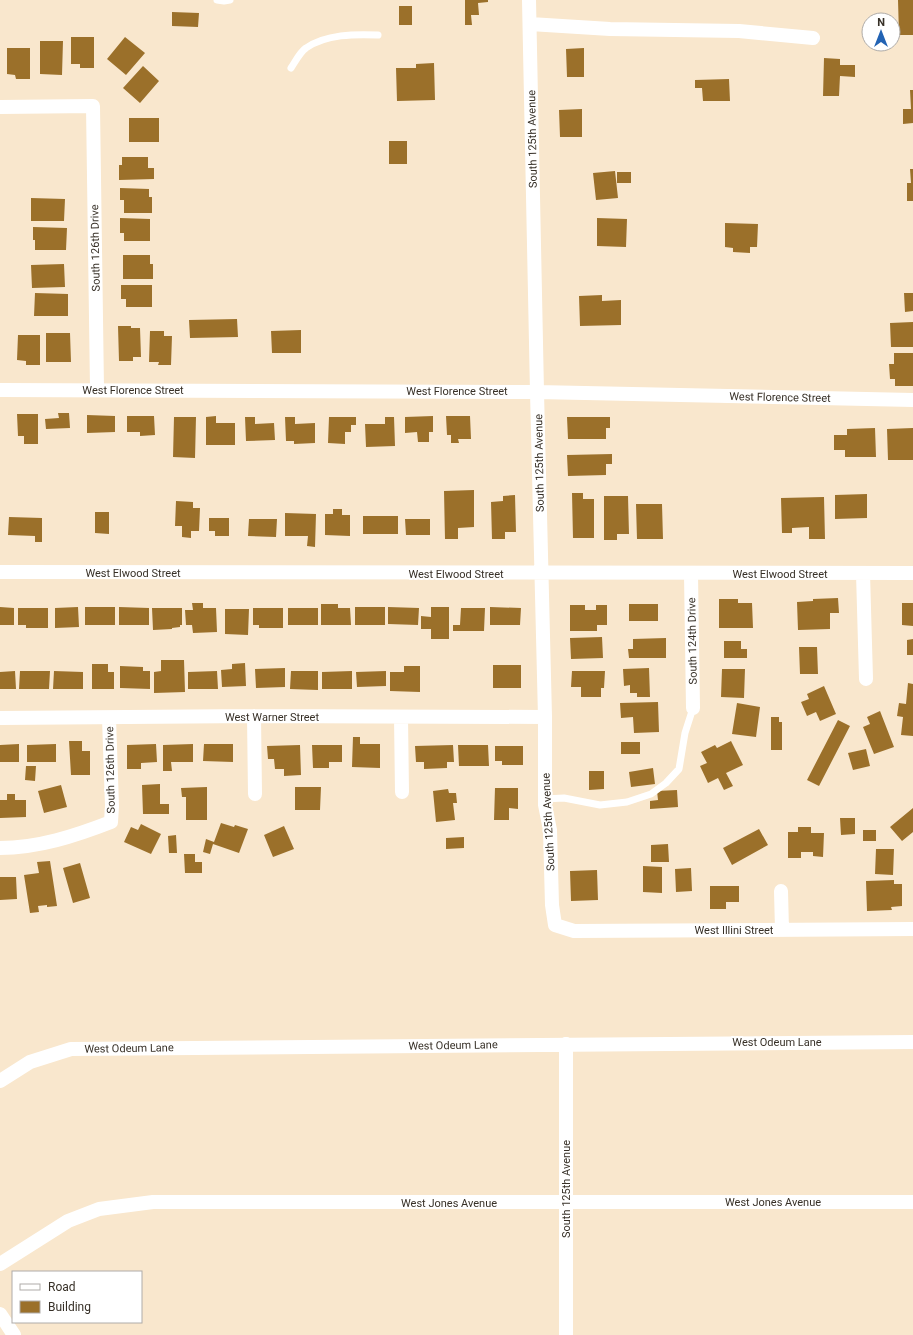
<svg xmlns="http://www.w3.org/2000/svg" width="913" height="1335" viewBox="0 0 913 1335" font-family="Roboto,sans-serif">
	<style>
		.building { fill: #9b702a }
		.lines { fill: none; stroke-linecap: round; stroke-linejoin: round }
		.service { stroke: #fff; stroke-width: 7 }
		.minor { stroke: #fff; stroke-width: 14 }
		.labels { text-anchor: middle; stroke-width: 4; stroke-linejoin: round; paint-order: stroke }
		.street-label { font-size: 11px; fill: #373027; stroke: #fff }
	</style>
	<rect width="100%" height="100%" fill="#f9e7cd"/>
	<!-- building -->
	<path class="building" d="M465,0H488V2L478,3L479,15H471L472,25H465Z
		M898,0H913V35H899Z
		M399,6H412V25H399Z
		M172,12L199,13L198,27L172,26Z
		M71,37H94V68H80V64H71Z
		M125,37L145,53L126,75L107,59Z
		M40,41H63L62,75L40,74Z
		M7,48H30V79H16L15,75L7,74Z
		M584,48V77H567L566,49Z
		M824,58L840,59V65H855V77L840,76L839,96H823Z
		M434,63L435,100L397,101L396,68H416V64Z
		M143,66L159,81L140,103L123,88Z
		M729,79L730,101H703L702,88H695V80Z
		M910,90H913V123L903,124V109H911Z
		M582,109V137H560L559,110Z
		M129,118H159V142H129Z
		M389,141H407V164H389Z
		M122,157H148V168H154V179L119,180V165H122Z
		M910,169H913V201H907V183H911Z
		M615,171L618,198L596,200L593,173Z
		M617,172H631V183H617Z
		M120,188L149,189V197H152V213H124V200H120Z
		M31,198L65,199L64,221H31Z
		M120,218L150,219V241H124V233H120Z
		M597,218L627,219L626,247L597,246Z
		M725,223L758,224L757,247H750V253L733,252V248L725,247Z
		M33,227L67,228L66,250H35V240H33Z
		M123,255H150V264H153V279H123Z
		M64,264L65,287L32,288L31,265Z
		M121,285H152V307H126V299H121Z
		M35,293L68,294V316H34Z
		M904,293H913V311L905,312Z
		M602,295V301L621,300V325L580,326L579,296Z
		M237,319L238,337L190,338L189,320Z
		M913,322V347H891L890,323Z
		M118,326H131V328H140L141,357H133V361H119Z
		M301,330V353H272L271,331Z
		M150,331H164V336H172L171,365H158L159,362H149Z
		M46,333H70L71,362H46Z
		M18,335H40V365H26V361L17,360Z
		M894,353H913V386H895V379H890L889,364H894Z
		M58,413H69L70,428L46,429L45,419L59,418Z
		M17,414H38V444H24V436H18Z
		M87,415L115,416V432L87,433Z
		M127,416H154L155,435L140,436V432H127Z
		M216,416V423H235V445H206V417Z
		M433,416V432H429V442H418L417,432L405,433V417Z
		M446,416H470L471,439H458L459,443H451V435H447Z
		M174,417H196L195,458L173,457Z
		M245,417H255V424L274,423L275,440L246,441Z
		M285,417H295V424L315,423V443L294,444V441H286Z
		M329,417H356V425H351V432H345V444L328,443Z
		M385,417H394L395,446L366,447L365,424H385Z
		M567,417H610V428H606V439H568Z
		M875,428L876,457H845V450H834V435H847V429Z
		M913,428V460H888L887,429Z
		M612,454V464H606V475L568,476L567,455Z
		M474,490V527L458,528V539H445L444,491Z
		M572,493H583V499H594V538H573Z
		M867,494V518L835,519V495Z
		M515,495L516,532H505V539H492L491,502L503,501V496Z
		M604,496H628L629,534H617V540H604Z
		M824,497L825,539H809V527L792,528V533H782L781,498Z
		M176,501L193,502V508H200L199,531H191V538L182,537V526H175Z
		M636,504H662L663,539H637Z
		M333,509H342V515H350V536L325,535V514H333Z
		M95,512H109V534L95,533Z
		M285,513L316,514L315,547L307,546L308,536H285Z
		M363,516H398V534H363Z
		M9,517L42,518V542H35V536L8,535Z
		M209,518H229V536H215V531H209Z
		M249,519H277L276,537L248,536Z
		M405,519H430V535H406Z
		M838,598L839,613H830V629L798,630L797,602L813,601V599Z
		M719,599H738V603H752L753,628H719Z
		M192,603H203V608H216L217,632L193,633L192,625H186L185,610H193Z
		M902,603H913V626L902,625Z
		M321,604H338V608H350L351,625H321Z
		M629,604H658V621H629Z
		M570,605H585V610H596V605H607V625H597V631H570Z
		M0,607L14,608V625H0Z
		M78,607L79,627L55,628V608Z
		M85,607H115V625H85Z
		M119,607L149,608V625H119Z
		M355,607H385V625H355Z
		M388,607L419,608L418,625L388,624Z
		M431,607H449V639H431V629H421V616L431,617Z
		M490,607L521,608L520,625H490Z
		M18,608H48V628H26V625H18Z
		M152,608H182V625H180V627L172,628V629L153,630Z
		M253,608H283V628H259V625H253Z
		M288,608H318V625H288Z
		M461,608H485L484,631H453V625H460Z
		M225,609H249L248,635L225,634Z
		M602,637L603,658L571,659L570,638Z
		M666,638V658H629L628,649H633V639Z
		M913,639V655H907V640Z
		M724,641H741V649H747V658H724Z
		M799,647H817L818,674H800Z
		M161,660H184L185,692L154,693V672L161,671Z
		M245,663L246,686L222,687L221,670L232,669V664Z
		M92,664H108V672H114V689H92Z
		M493,665H521V688H493Z
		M120,666L143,667V671H150V689L120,688Z
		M404,666H420V692L390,691V672H404Z
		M285,668V687L256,688L255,669Z
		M649,668L650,697H637V693H630V685L624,686L623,669Z
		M722,669H745L744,698L721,697Z
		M15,671L16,689H0V672Z
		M20,671H50L49,689H19Z
		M54,671L83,672V689H53Z
		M217,671L218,689H188V672Z
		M291,671H318V690L290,689Z
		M352,671V689H322V672Z
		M386,671V686L357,687L356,672Z
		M572,671H605L604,688H601V697H581V687H571Z
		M908,683L913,684V736L901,735L903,717L897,716L899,703L906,704Z
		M824,686L836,714L820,721L816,712L807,716L801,702L809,699L807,694Z
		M658,702L659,732L634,733L633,717L621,718L620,703Z
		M737,703L760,707L756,737L732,734Z
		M880,711L894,747L874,754L863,727L870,724L867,717Z
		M771,717H779V722H782V750H771Z
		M838,720L850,726L819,786L807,780Z
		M353,737H360V744H380V768L352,767Z
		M69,741H82V751H90V775H71Z
		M731,741L743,765L726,773L733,786L724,790L718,778L708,783L700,766L707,763L701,752L715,745L717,748Z
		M621,742H640V754H621Z
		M19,744V762H0V745Z
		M56,744V762H27V745Z
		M156,744L157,762L141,763V769H127V745Z
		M193,744V762H171L172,771H163V745Z
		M204,744H233V762L203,761Z
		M300,745L301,775L284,776V769H275L274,759H268L267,746Z
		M312,745H342V762H329V768H313Z
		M453,745L454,762H447V768L424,769V762H416L415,746Z
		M458,745H488L489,766H459Z
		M495,746H523V765H502V761H495Z
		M866,749L870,766L853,770L848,753Z
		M26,766H36L35,781L25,780Z
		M653,768L655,784L631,787L629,772Z
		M589,771H604V789L589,790Z
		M160,784V804H169V814H143L142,785Z
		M61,785L67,807L44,813L38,791Z
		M207,787V820H186V797H182L181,788Z
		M295,787H321L320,810H295Z
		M495,788H518V809L509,808V820H494Z
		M448,789L449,793H456L457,803H453L455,820L436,822L433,791Z
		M677,790L678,807L650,809V801L658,800L657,791Z
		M7,794H15V800H26V817L0,818V800H7Z
		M913,808V832L902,841L890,827Z
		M840,818H855V834L841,835Z
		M221,823L234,827L235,825L248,829L239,853L213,844L210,854L203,852L206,839L214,842Z
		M141,824L161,834L151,854L124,842L131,827L138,830Z
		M284,826L294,849L273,857L264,835Z
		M798,827H811V833H824L823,857L813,856V852H801V858H788V832H798Z
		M759,829L768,845L732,865L723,848Z
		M863,830H876V841H863Z
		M176,835L177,853H169L168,836Z
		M464,837V848L446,849V838Z
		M668,844L669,862H651V845Z
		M876,849H894L893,875L875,874Z
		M184,854H195V862H202V873H185Z
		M50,861L57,906L47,907V905L38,906L39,912L30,913L24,875L39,873L37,862Z
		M80,863L90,898L73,903L63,868Z
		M643,866L662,867V893L643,892Z
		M691,868L692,891L676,892L675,869Z
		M597,870L598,900L571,901L570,871Z
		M0,877H16L17,899L0,900Z
		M894,880V884H902V906L891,907L892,910L867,911L866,881Z
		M710,886H739V902H726V909H710Z"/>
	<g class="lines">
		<!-- service -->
		<path class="service" d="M217,0L224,1L230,0
			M291,68C295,62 300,52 306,48C326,34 355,34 378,35
			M545,799L564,798L600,805L627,802L651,794L666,783L679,769L685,733L693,708"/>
		<!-- minor -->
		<path class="minor" d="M529,0L537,392L545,717V805L550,830L552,905L555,925L574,931L913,929
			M530,24L610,29L739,31L813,38
			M0,107L93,106L97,389
			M0,390L537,392L913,400
			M0,572L913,573
			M863,573L866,679
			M691,574L693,708
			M254,716L255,794
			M401,717L402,792
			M0,718L254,716L545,717
			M0,848C38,848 75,836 111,822L112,806L109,718
			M781,891L782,930
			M566,1044V1335
			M0,1081L30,1062L71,1049L913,1042
			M0,1264L68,1221L99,1209L153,1202H913
			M0,1314L14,1335"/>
	</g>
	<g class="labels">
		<!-- street labels -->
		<g class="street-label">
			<text transform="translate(532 139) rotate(-91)" y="4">South 125th Avenue</text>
			<text transform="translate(95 248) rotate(-91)" y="4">South 126th Drive</text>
			<text x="133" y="394">West Florence Street</text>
			<text x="457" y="395">West Florence Street</text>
			<text transform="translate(780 397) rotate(1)" y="4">West Florence Street</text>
			<text transform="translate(539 463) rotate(-91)" y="4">South 125th Avenue</text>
			<text x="133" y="577">West Elwood Street</text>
			<text x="456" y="578">West Elwood Street</text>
			<text x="780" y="578">West Elwood Street</text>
			<text transform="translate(692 641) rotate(-91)" y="4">South 124th Drive</text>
			<text x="272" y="721">West Warner Street</text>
			<text transform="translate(110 770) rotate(-91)" y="4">South 126th Drive</text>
			<text transform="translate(548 822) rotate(-93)" y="4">South 125th Avenue</text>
			<text x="734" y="934">West Illini Street</text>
			<text x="777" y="1046">West Odeum Lane</text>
			<text transform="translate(453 1045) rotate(-1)" y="4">West Odeum Lane</text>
			<text transform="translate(129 1048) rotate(-1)" y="4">West Odeum Lane</text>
			<text transform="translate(566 1189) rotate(-90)" y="4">South 125th Avenue</text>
			<text x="773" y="1206">West Jones Avenue</text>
			<text x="449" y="1207">West Jones Avenue</text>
		</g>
	</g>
	<!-- legend -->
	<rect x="12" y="1271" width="130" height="52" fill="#ffffff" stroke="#afaca9"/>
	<rect x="20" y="1284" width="20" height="6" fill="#ffffff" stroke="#afaca9"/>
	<text x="48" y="1291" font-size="12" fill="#373027">Road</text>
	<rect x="20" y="1301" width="20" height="12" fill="#9b702a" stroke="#afaca9"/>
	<text x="48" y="1311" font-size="12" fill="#373027">Building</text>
	<!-- north arrow -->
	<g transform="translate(881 32)"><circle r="19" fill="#ffffff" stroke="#afaca9"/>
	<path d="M0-3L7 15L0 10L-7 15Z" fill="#2263b4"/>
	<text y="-6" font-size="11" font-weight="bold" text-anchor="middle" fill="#373027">N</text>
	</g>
</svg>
